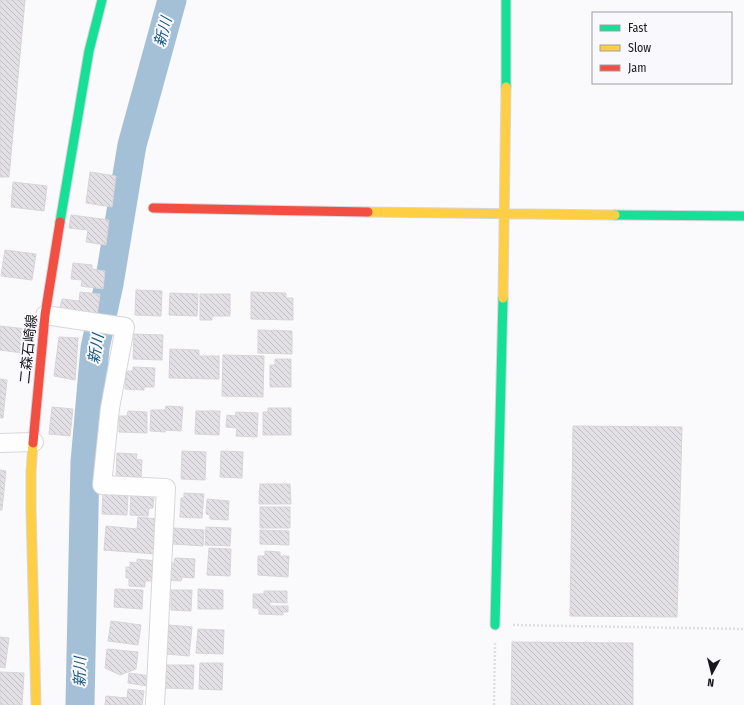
<svg xmlns="http://www.w3.org/2000/svg" width="744" height="705" viewBox="0 0 744 705" font-family="'Fira Sans Condensed','Noto Sans JP',sans-serif">
	<style>
		.lines { fill: none; stroke-linecap: round; stroke-linejoin: round }
		.river { stroke: #a3c0d6; stroke-width: 29 }
		.building { fill: url(#building-back-hatch); stroke: #d7d5d9 }
		.street-casing { stroke: #d7d6da; stroke-width: 20 }
		.fast-casing { stroke: #d7d6da; stroke-width: 11 }
		.slow-casing { stroke: #d7d6da; stroke-width: 11 }
		.jam-casing { stroke: #d7d6da; stroke-width: 11 }
		.path { stroke: #dfdfdf; stroke-width: 2.5; stroke-dasharray: 2 2; stroke-linecap: butt }
		.street { stroke: #fefeff; stroke-width: 18 }
		.fast { stroke: #16e098; stroke-width: 9 }
		.slow { stroke: #ffcf43; stroke-width: 9 }
		.jam { stroke: #f24e42; stroke-width: 9 }
		.labels { text-anchor: middle; stroke-width: 4; stroke-linejoin: round; paint-order: stroke }
		.street-label { font-size: 14px; fill: #18181c; stroke: #f9f8fd }
		.water-label { font-size: 15px; font-style: italic; fill: #11547e; stroke: #f9f8fd }
	</style>
	<defs>
		<pattern id="building-back-hatch" width="6" height="6" patternUnits="userSpaceOnUse"><rect width="6" height="6" fill="#e2e0e4"/><path d="M-1 5l2 2M0 0l6 6M5-1l2 2" fill="none" stroke="#c1bfc3"/></pattern>
	</defs>
	<rect width="100%" height="100%" fill="#faf9fc"/>
	<g class="lines">
		<!-- river -->
		<path class="river" d="M80,705L85,462L95,348L109,284L132,145L172,0"/>
	</g>
	<!-- building -->
	<path class="building" d="M0,0H25L9,177H0Z
		M90,172L116,176L112,207L86,203Z
		M13,182L47,186L44,211L11,207Z
		M71,215L109,220L106,245L86,242L88,230L69,228Z
		M5,250L36,254L32,280L1,276Z
		M73,263L92,265V269L105,271L103,289L81,286L82,280L71,279Z
		M136,290L162,291L161,316L135,315Z
		M80,292L100,294L97,317L59,312L62,299L79,301Z
		M251,292L286,293V298H293V320L251,319Z
		M170,293L198,294L197,316L169,315Z
		M200,294H230V316H212V320H200Z
		M0,326L27,329L23,353L0,350Z
		M258,330L292,331V354L258,353Z
		M134,334L163,335L162,360L133,359Z
		M59,337L78,338L75,380L54,376Z
		M170,349L199,350V356H219V379L169,378Z
		M223,355L264,356L263,397L222,396Z
		M275,359H291V387H270V365H275Z
		M133,367L155,368L154,387H144V390L125,389L126,371H133Z
		M0,379L7,380L3,418H0Z
		M166,406L183,407L181,431L165,430V432L150,431L151,410H165Z
		M52,407L73,409L70,436L49,434Z
		M268,408H291V435H263V412H268Z
		M128,411L147,412V433L119,432V416H127Z
		M196,411H220L219,435L195,434Z
		M236,412L258,413L257,437L236,436L237,428L226,427L227,415L235,416Z
		M573,426L682,427L677,617L570,616Z
		M182,451L206,452L205,480L181,479Z
		M221,451L243,452L242,478L220,477Z
		M117,453L137,454L136,459L142,460L141,478L116,477Z
		M0,470L6,471L2,510H0Z
		M260,484H290L291,504H259Z
		M103,493L128,494L127,515L102,514Z
		M131,493L154,494L153,508H149L148,516L130,515Z
		M184,493L204,494L202,518L180,517L181,498H184Z
		M207,499L229,501L228,520L210,519V515L206,514Z
		M260,507H290V528H260Z
		M138,517L158,519L155,554L104,550L106,526L137,529Z
		M206,527L231,528L230,546L205,545Z
		M174,528L204,530L203,546L173,544Z
		M260,530L289,531V545L260,544Z
		M209,548L231,549L230,576L207,575Z
		M265,551L280,552V556H289L288,577L258,575V556H265Z
		M175,558L195,559L194,578L182,577L181,581L168,580L170,563H174Z
		M137,559L156,561L155,581H145V587L129,586V578H126V567H130V562L137,563Z
		M115,589L143,590L142,609L114,607Z
		M198,589L223,590V609H198Z
		M171,590H192L191,611L171,610Z
		M264,591H287V603L270,602V606H288V612H283V615L259,614V608H253V594H264Z
		M111,621L141,625L138,645L108,641Z
		M169,625L192,627L189,656L166,654Z
		M198,629L224,630L223,654L196,653Z
		M0,637L9,638L5,668L0,667Z
		M512,642L633,643V705H511Z
		M107,649L138,652L136,669L120,675L105,668Z
		M200,663H223L222,690L199,689Z
		M164,665H194L193,689L164,688Z
		M0,672L24,673L22,705H0Z
		M129,673L150,676L148,686L128,683Z
		M128,689L144,691L142,705H105L106,696L127,698Z"/>
	<g class="lines">
		<defs>
			<path id="street" d="M45,315L125,327L110,408L102,485L166,488L155,705
				M0,443L34,442"/>
			<path id="fast" d="M506,87V0
				M615,215L744,216
				M60,222L89,51L102,0
				M495,625L503,298"/>
			<path id="slow" d="M368,212L615,215
				M503,298L506,87
				M33,443L31,472V509L36,705"/>
			<path id="jam" d="M153,208L368,212
				M33,443L45,315L60,222"/>
		</defs>
		<!-- street casing -->
		<use href="#street" class="street-casing"/>
		<!-- fast casing -->
		<use href="#fast" class="fast-casing"/>
		<!-- slow casing -->
		<use href="#slow" class="slow-casing"/>
		<!-- jam casing -->
		<use href="#jam" class="jam-casing"/>
		<!-- path -->
		<path class="path" d="M513,625L744,629
			M494,705L495,643"/>
		<!-- street -->
		<use href="#street" class="street"/>
		<!-- fast -->
		<use href="#fast" class="fast"/>
		<!-- slow -->
		<use href="#slow" class="slow"/>
		<!-- jam -->
		<use href="#jam" class="jam"/>
	</g>
	<g class="labels">
		<!-- street labels -->
		<g class="street-label">
			<text transform="translate(28 349) rotate(-84)" y="5">二森石崎線</text>
		</g>
		<!-- water labels -->
		<g class="water-label">
			<text transform="translate(163 32) rotate(-75)" y="5">新川</text>
			<text transform="translate(96 349) rotate(-81)" y="5">新川</text>
			<text transform="translate(80 672) rotate(-89)" y="5">新川</text>
		</g>
	</g>
	<!-- legend -->
	<rect x="592" y="12" width="140" height="72" fill="#f9f8fd" stroke="#9f9ea3"/>
	<rect x="600" y="25" width="20" height="6" fill="#16e098" stroke="#9f9ea3"/>
	<text x="628" y="32" font-size="12" fill="#18181c">Fast</text>
	<rect x="600" y="45" width="20" height="6" fill="#ffcf43" stroke="#9f9ea3"/>
	<text x="628" y="52" font-size="12" fill="#18181c">Slow</text>
	<rect x="600" y="65" width="20" height="6" fill="#f24e42" stroke="#9f9ea3"/>
	<text x="628" y="72" font-size="12" fill="#18181c">Jam</text>
	<!-- north arrow -->
	<g transform="translate(712 673) rotate(187)" stroke="#f9f8fd" stroke-width="3" paint-order="stroke">
	<path d="M0-3L7 15L0 10L-7 15Z" fill="#18181c"/>
	<text y="-6" font-size="11" font-weight="bold" text-anchor="middle" fill="#18181c">N</text>
	</g>
</svg>
